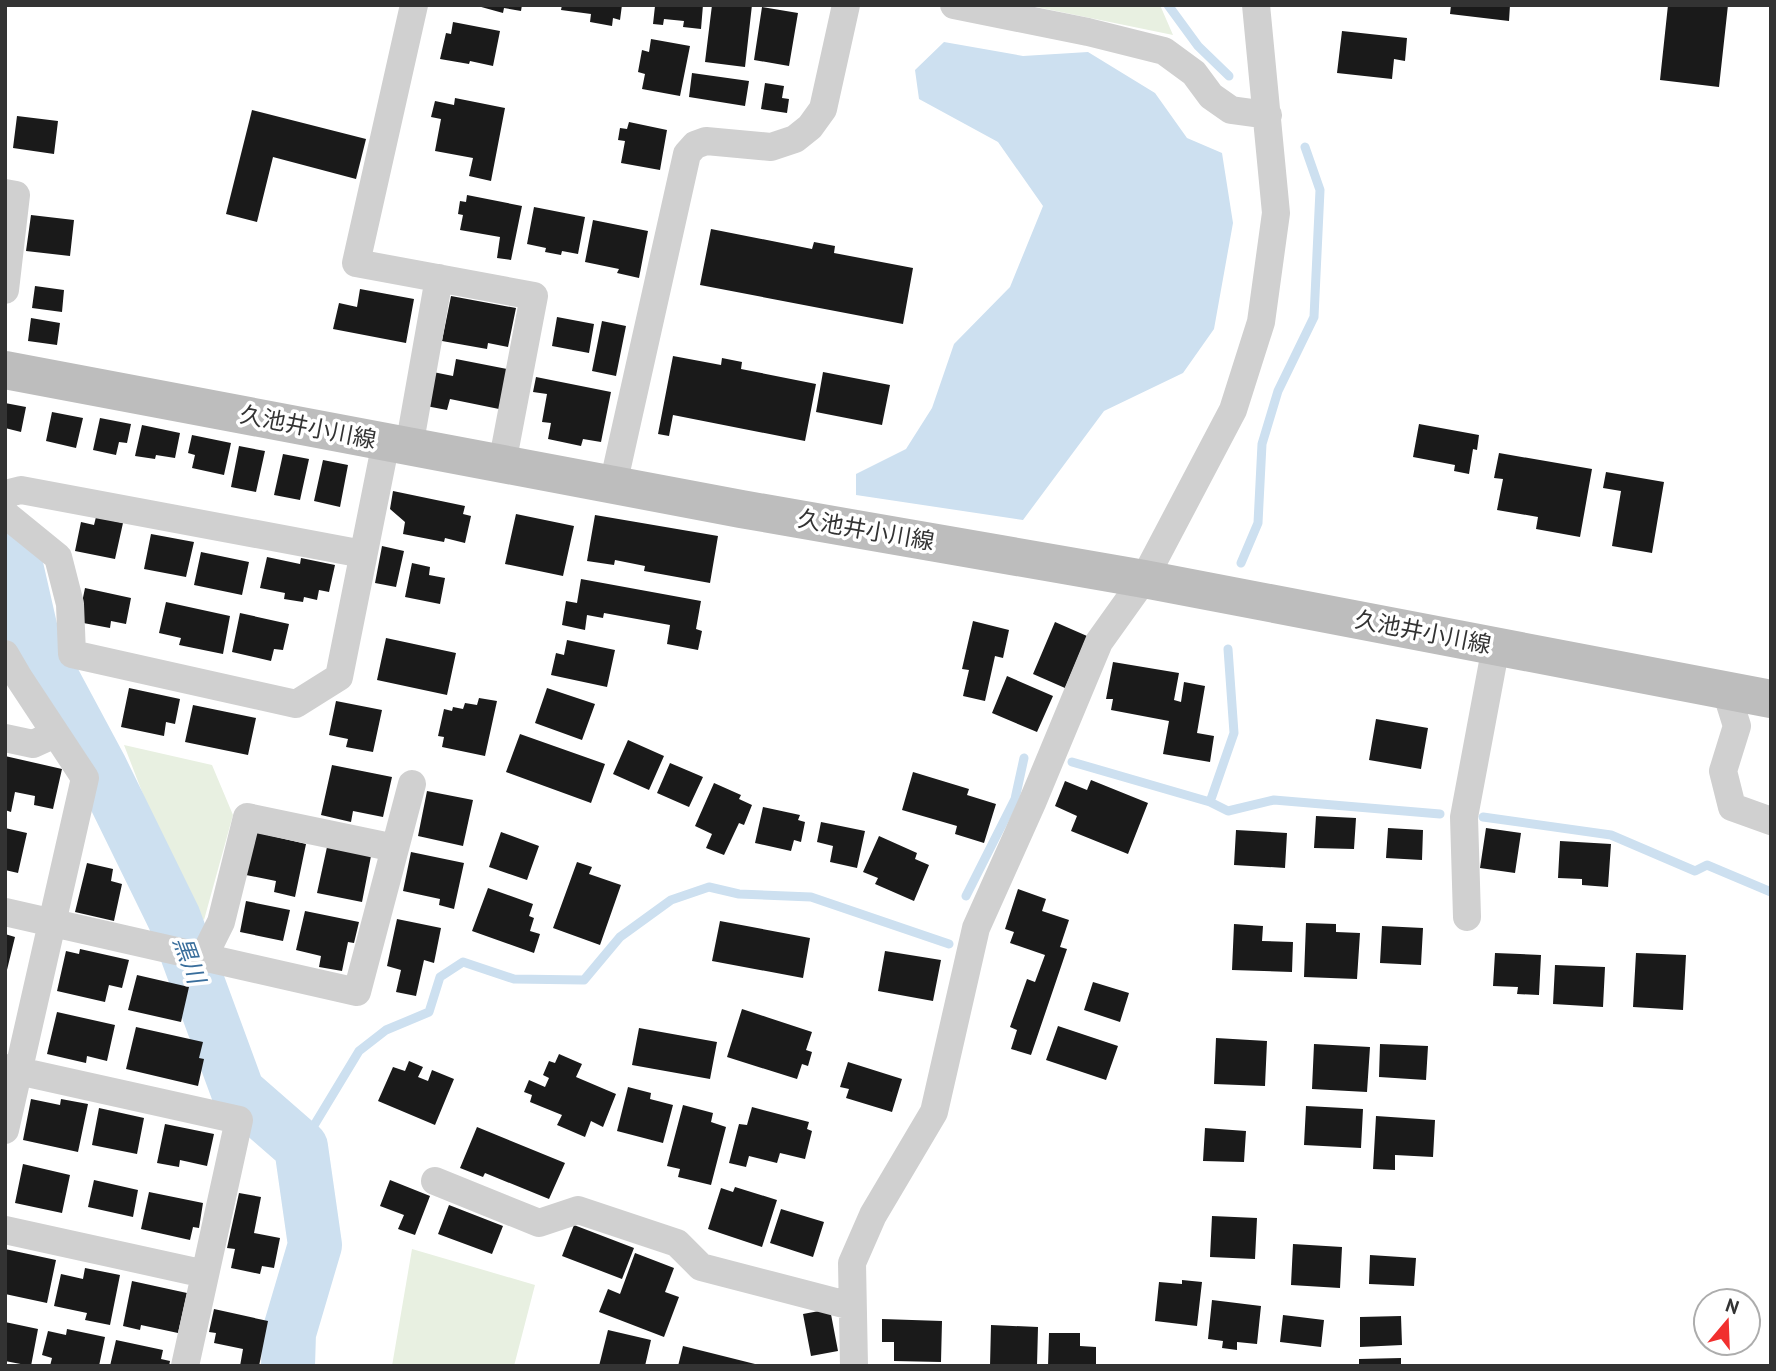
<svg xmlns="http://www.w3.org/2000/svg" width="1776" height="1371" viewBox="0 0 1776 1371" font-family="'PT Sans','Noto Sans JP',sans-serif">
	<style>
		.green { fill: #e8f0e1 }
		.water { fill: #cde0f0 }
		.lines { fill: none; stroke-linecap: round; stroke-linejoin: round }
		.stream { stroke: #cde0f0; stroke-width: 9 }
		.river { stroke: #cde0f0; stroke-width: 54 }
		.building { fill: #1a1a1a }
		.street { stroke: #d0d0d0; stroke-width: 28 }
		.secondary { stroke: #bdbdbd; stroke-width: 38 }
		.labels { text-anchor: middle; stroke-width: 7; stroke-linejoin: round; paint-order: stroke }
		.street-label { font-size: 23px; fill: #333; stroke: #fff }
		.water-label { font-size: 24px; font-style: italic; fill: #396e9c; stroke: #fff }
	</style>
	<rect width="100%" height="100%" fill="#fff"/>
	<!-- green -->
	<path class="green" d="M1027,5H1160L1173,35Z
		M124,745L212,765L233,815L204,920L184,901Z
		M412,1249L535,1285L514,1366H392Z"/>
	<!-- water -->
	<path class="water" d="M944,42L1023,56L1088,52L1155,93L1187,138L1222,153L1233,223L1214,329L1183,373L1104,411L1023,520L856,495V474L906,449L932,408L954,344L1010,287L1043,206L998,142L919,99L915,70Z"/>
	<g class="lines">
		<!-- stream -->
		<path class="stream" d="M1168,5L1198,46L1229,76
			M1241,563L1258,523L1262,444L1278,391L1314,317L1320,190L1305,147
			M1072,762L1210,802L1234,733L1228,649
			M1210,802L1228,811L1274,800L1440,814
			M1483,817L1611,835L1695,871L1707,865L1771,892
			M966,896L1015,799L1024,758
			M301,1147L359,1051L386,1030L429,1012L440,977L463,962L514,979L584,980L620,937L671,900L709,887L739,894L811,897L949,944"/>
		<!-- river -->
		<path class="river" d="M5,557L16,565L34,644L100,767L174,918L238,1092L301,1147L315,1245L289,1333L288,1366"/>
	</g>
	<!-- building -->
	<path class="building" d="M474,5H522L521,11L504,8L503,13Z
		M562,5H622L620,20L613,18L612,26L590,22L591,14L561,10Z
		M664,5H703L701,29L683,27L684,21L664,19L663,25L653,24L655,6Z
		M712,5H752L745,67L705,62Z
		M1451,5H1510L1509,21L1450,14Z
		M1668,5H1728L1719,87L1660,80Z
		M762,7L798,13L789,66L754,60Z
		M453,22L500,31L493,66L470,61L469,64L440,59L446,33L451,34Z
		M1342,31L1407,38L1405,61L1394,59L1392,79L1337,73Z
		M651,39L690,46L680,96L642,89L645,74L638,72L642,50L649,52Z
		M692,73L749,81L745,106L689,97Z
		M765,83L784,86L782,98L789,99L787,113L761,109Z
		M455,98L505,108L491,181L469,176L473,158L435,151L441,119L431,117L435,101L454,105Z
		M252,110L366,139L356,179L273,157L257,222L226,214Z
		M17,116L58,121L54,154L13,148Z
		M629,122L667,130L660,170L621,163L625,141L618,140L620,128L627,129Z
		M467,195L522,206L511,260L497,258L500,237L460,230L463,215L458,214L460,201L466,202Z
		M534,207L585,217L578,254L562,251L561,255L545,252L546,248L527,244Z
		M31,215L74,220L70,256L26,251Z
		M593,220L648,231L639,278L617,273L619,269L585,262Z
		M711,229L812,249L814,242L835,246L834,253L913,268L903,324L700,285Z
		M35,286L64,290L62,312L32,308Z
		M360,289L414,299L406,343L333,329L339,303L357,307Z
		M451,296L516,308L508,347L488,343L487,349L442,341Z
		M557,317L594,324L589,353L552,346Z
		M31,318L60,323L57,345L28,341Z
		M602,321L626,326L616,376L592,371Z
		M673,356L721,365L722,358L742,362L741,369L816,384L805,441L673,415L669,436L658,434Z
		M456,359L507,369L499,409L450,399L447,410L426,406L433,372L453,376Z
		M823,372L890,385L882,425L816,412Z
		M536,377L611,392L601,442L583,439L581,446L548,439L551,423L542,422L547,394L533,392Z
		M5,403L26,407L21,432L5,428Z
		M52,412L83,418L76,448L46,441Z
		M100,418L131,424L127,443L119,442L116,455L93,450Z
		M1419,424L1479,435L1477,450L1473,449L1469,474L1454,471L1455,465L1413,457Z
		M142,425L180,433L175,458L156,455L155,459L135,456Z
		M192,435L231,443L224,475L192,468L195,455L188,453Z
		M239,446L265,451L256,492L231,487Z
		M1499,453L1592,469L1580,537L1536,529L1538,517L1497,510L1503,479L1494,478Z
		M283,454L309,459L300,500L274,495Z
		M323,460L348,465L340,507L314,501Z
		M1606,472L1664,482L1652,553L1612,546L1621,491L1603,488Z
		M393,491L465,506L463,514L471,516L465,543L445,538L444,542L403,534L405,522L390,509Z
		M516,514L574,526L563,576L505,564Z
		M595,515L718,536L710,583L644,571L645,566L615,560L614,565L587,561Z
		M96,517L123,523L115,559L75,551L81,522L94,525Z
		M151,534L194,542L186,577L144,569Z
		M382,546L404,551L396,587L375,583Z
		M201,552L249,562L242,595L194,585Z
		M267,557L300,564L301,558L335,565L329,592L319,590L317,600L304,597L303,602L284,599L285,593L260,588Z
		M412,563L430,567L429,575L445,578L440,604L405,597Z
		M581,579L701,601L696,629L702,631L698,650L667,644L670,625L604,613L603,618L587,615L585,630L562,625L566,601L577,603Z
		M85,588L131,598L126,624L111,621L110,628L78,622Z
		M166,602L230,616L223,654L179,645L181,638L159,633Z
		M240,613L289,624L283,650L274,649L271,661L232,652Z
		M973,621L1009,630L1003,658L995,656L985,701L963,696L969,670L962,669Z
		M1055,622L1087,636L1065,688L1033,674Z
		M386,638L456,653L447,695L377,680Z
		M567,640L615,650L607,687L551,675L556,653L564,655Z
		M1113,662L1179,673L1174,700L1181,702L1184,682L1205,686L1197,733L1214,736L1210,762L1163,754L1169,721L1111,710L1113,699H1106Z
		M1007,676L1053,696L1037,732L992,713Z
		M129,688L180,699L175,724L166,722L164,736L121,727Z
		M547,688L595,704L582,740L535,723Z
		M479,698L497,701L485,756L442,747L444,737L438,736L444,709L452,711L453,707L463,709L465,703L477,705Z
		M336,701L382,710L373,752L346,747L348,739L329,735Z
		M193,705L256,718L248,755L185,742Z
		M1376,719L1428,728L1421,769L1369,760Z
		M520,734L605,764L591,803L506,772Z
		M628,740L664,756L649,790L613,774Z
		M5,756L62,769L53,809L34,805L35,796L15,792L11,812L5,810Z
		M670,763L703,777L689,807L657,793Z
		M332,765L392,777L383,817L353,811L351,822L321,815Z
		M913,772L969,789L967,795L996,804L984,843L955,834L957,826L902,810Z
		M1091,780L1148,803L1128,854L1071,831L1077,816L1055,806L1065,781L1087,790Z
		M714,783L741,795L739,799L752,805L744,825L739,823L724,855L706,848L712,834L695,826Z
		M427,791L473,800L463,846L418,836Z
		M763,807L800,815L798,820L805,822L801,842L794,840L791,851L755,843Z
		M1316,816L1356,818L1354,849L1314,848Z
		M821,822L865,831L857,868L830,862L833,846L817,842Z
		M5,828L27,833L18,873L5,870Z
		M1388,828L1423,830L1422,860L1386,858Z
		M1486,828L1521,833L1515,873L1480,868Z
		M1236,830L1287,833L1285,868L1234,865Z
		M255,832L306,844L295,897L274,892L276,881L246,875Z
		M501,832L539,846L527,880L489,867Z
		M879,836L917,853L915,859L929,865L914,901L875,884L878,878L863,872Z
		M1560,841L1611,844L1608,887L1582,885V879L1558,878Z
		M327,847L371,856L362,902L317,893Z
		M411,852L464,863L454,909L439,905L440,899L403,891Z
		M577,862L592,867L589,874L621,885L600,945L553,928Z
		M87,863L113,869L111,881L122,884L114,921L75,912Z
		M488,888L533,904L529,916L534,918L530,931L540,934L534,953L472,931Z
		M1018,889L1046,899L1042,911L1069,920L1060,947L1067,949L1031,1055L1011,1049L1017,1030L1010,1027L1027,979L1035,982L1045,955L1010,943L1014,932L1005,929Z
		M246,901L290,910L283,941L240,932Z
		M305,911L359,922L354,943L348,942L342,971L319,967L321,956L296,950Z
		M397,919L441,928L434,963L424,960L416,996L396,992L401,970L387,966Z
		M720,921L810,938L803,978L712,961Z
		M1306,923L1336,924V932L1360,933L1357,979L1304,977Z
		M1234,924L1263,926L1262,941L1293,942L1292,972L1232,970Z
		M1382,926L1423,928L1421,965L1380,963Z
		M5,934L15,937L6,974H5Z
		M80,949L129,960L122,988L109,985L105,1002L57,991L66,951L79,954Z
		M885,951L941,960L933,1001L878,991Z
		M1495,953L1541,955L1539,995L1517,994L1518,987L1493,986Z
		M1636,953L1686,955L1683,1010L1633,1007Z
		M1555,965L1605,967L1603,1007L1553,1004Z
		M137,975L189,987L181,1022L128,1010Z
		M1093,982L1129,993L1120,1022L1084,1010Z
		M742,1009L812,1032L806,1050L812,1052L808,1066L802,1064L797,1079L727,1057Z
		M57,1012L115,1025L107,1061L87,1056L86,1063L47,1054Z
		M1058,1026L1118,1046L1106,1080L1046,1060Z
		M136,1027L203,1042L199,1058L204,1059L198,1086L126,1069Z
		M639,1028L717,1042L710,1079L632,1065Z
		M1216,1038L1267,1041L1265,1086L1214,1084Z
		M1314,1044L1370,1047L1367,1092L1312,1089Z
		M1380,1044L1428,1046L1426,1080L1379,1077Z
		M559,1054L582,1064L576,1077L616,1094L603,1127L591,1121L585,1137L557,1125L562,1115L530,1102L532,1095L524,1092L529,1080L545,1087L549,1078L543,1075L549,1061L555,1063Z
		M409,1061L423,1067L418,1077L428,1081L432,1070L454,1079L435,1125L378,1101L393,1067L405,1071Z
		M848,1062L902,1079L892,1112L846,1098L849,1089L840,1087Z
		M628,1087L651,1093L650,1099L673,1105L663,1143L617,1131Z
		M31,1099L60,1105L61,1099L88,1104L78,1152L23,1140Z
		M683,1105L713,1113L711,1122L726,1127L711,1185L678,1177L680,1169L667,1166Z
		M1306,1106L1363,1109L1361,1148L1304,1145Z
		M752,1107L809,1122L807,1129L812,1131L805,1159L780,1153L777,1163L749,1156L746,1167L729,1163L739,1124L747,1125Z
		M99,1108L144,1118L137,1154L92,1145Z
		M1376,1116L1435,1120L1433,1157L1395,1155V1170L1373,1169Z
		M165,1124L214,1134L207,1166L180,1160L179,1167L157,1163Z
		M477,1127L565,1163L549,1199L485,1173L483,1177L460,1168Z
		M1205,1128L1246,1131L1244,1162L1203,1161Z
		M23,1164L70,1175L62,1213L15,1203Z
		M94,1180L138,1190L133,1217L88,1207Z
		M390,1180L430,1196L415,1235L398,1229L404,1215L380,1206Z
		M735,1187L777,1200L762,1247L708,1229L721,1188L733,1192Z
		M149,1192L203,1203L199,1228L193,1227L190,1240L141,1229Z
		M239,1193L261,1197L254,1233L280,1238L274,1268L262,1266L260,1274L231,1268L235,1249L227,1248Z
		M449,1205L503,1226L492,1254L438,1234Z
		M781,1209L824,1222L813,1257L770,1243Z
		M1212,1216L1257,1218L1255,1259L1210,1257Z
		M574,1225L634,1248L622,1279L562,1256Z
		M1293,1244L1342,1247L1340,1288L1291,1285Z
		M5,1249L56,1260L47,1303L5,1294Z
		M635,1253L674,1268L665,1292L679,1297L664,1337L599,1312L608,1289L620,1294Z
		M1370,1255L1416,1258L1414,1286L1369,1284Z
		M85,1268L120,1275L110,1325L85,1320L87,1313L54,1306L61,1274L83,1279Z
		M1182,1280L1202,1282L1197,1326L1155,1321L1159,1282L1182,1284Z
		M132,1281L187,1293L178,1333L141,1325L140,1330L123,1326Z
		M1212,1300L1261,1306L1257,1344L1237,1342V1350L1222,1348L1223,1341L1208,1339Z
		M214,1309L268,1321L259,1366H240L243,1349L214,1343L216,1333L209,1332Z
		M830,1309L838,1351L811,1356L803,1314Z
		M1283,1315L1324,1320L1321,1347L1280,1342Z
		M1401,1316L1402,1345L1360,1347V1317Z
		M882,1319L942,1321L941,1362L894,1361V1342H882Z
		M5,1322L38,1329L31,1366L5,1361Z
		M991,1325L1038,1327L1037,1366H990Z
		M67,1329L105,1337L99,1366H50L52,1358L42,1355L48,1331L66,1335Z
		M608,1330L651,1340L645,1366H599Z
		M1049,1333H1080V1346L1096,1347V1366H1048Z
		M116,1340L163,1350L161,1359L170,1361L169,1366H110Z
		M683,1346L759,1365V1366H678Z
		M1401,1358V1366H1359V1359Z"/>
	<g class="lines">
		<!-- street -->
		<path class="street" d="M414,5L356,263L534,296L502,464
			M954,5L1088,32L1164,51L1194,73L1211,96L1231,110L1268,115
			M5,193L16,195L5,290
			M409,447L439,278
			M613,485L687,154L695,145L706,141L771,147L795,139L810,127L823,109L846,5
			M5,494L21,490L363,554
			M5,514L58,557L70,604L72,654L296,704L339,677L386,442
			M5,654L19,678L85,778L5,1130
			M1726,691L1737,726L1723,771L1732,807L1771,821
			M5,738L33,744L55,734
			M5,912L357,992L412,784
			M1467,917L1464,817L1496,646
			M203,958L221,922L247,817L395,848
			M5,1068L239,1120L185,1366
			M435,1181L539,1223L578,1210L677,1243L701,1267L851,1306
			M5,1230L205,1274
			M854,1366L852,1263L873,1215L934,1112L976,928L1032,803L1099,642L1144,579L1233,410L1261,322L1276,213L1256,5"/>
		<!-- secondary -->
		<path class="secondary" d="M5,370L741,509L1144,579L1771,699"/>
	</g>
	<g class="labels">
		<!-- street labels -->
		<g class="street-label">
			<text transform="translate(308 427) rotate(11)" y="8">久池井小川線</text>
			<text transform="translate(866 530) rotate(10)" y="8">久池井小川線</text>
			<text transform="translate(1423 632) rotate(11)" y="8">久池井小川線</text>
		</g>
		<!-- water labels -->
		<g class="water-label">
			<text transform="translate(189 960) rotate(70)" y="8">黒川</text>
		</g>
	</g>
	<!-- border -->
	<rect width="1776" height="1371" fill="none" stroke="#333333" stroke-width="14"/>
	<!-- north arrow -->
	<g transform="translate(1727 1322) rotate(19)"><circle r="33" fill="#ffffff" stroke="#adadad" stroke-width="2"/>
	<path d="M0-5L12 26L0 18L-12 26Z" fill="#f12f2e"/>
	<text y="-10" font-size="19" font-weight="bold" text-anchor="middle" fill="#333333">N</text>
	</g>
</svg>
